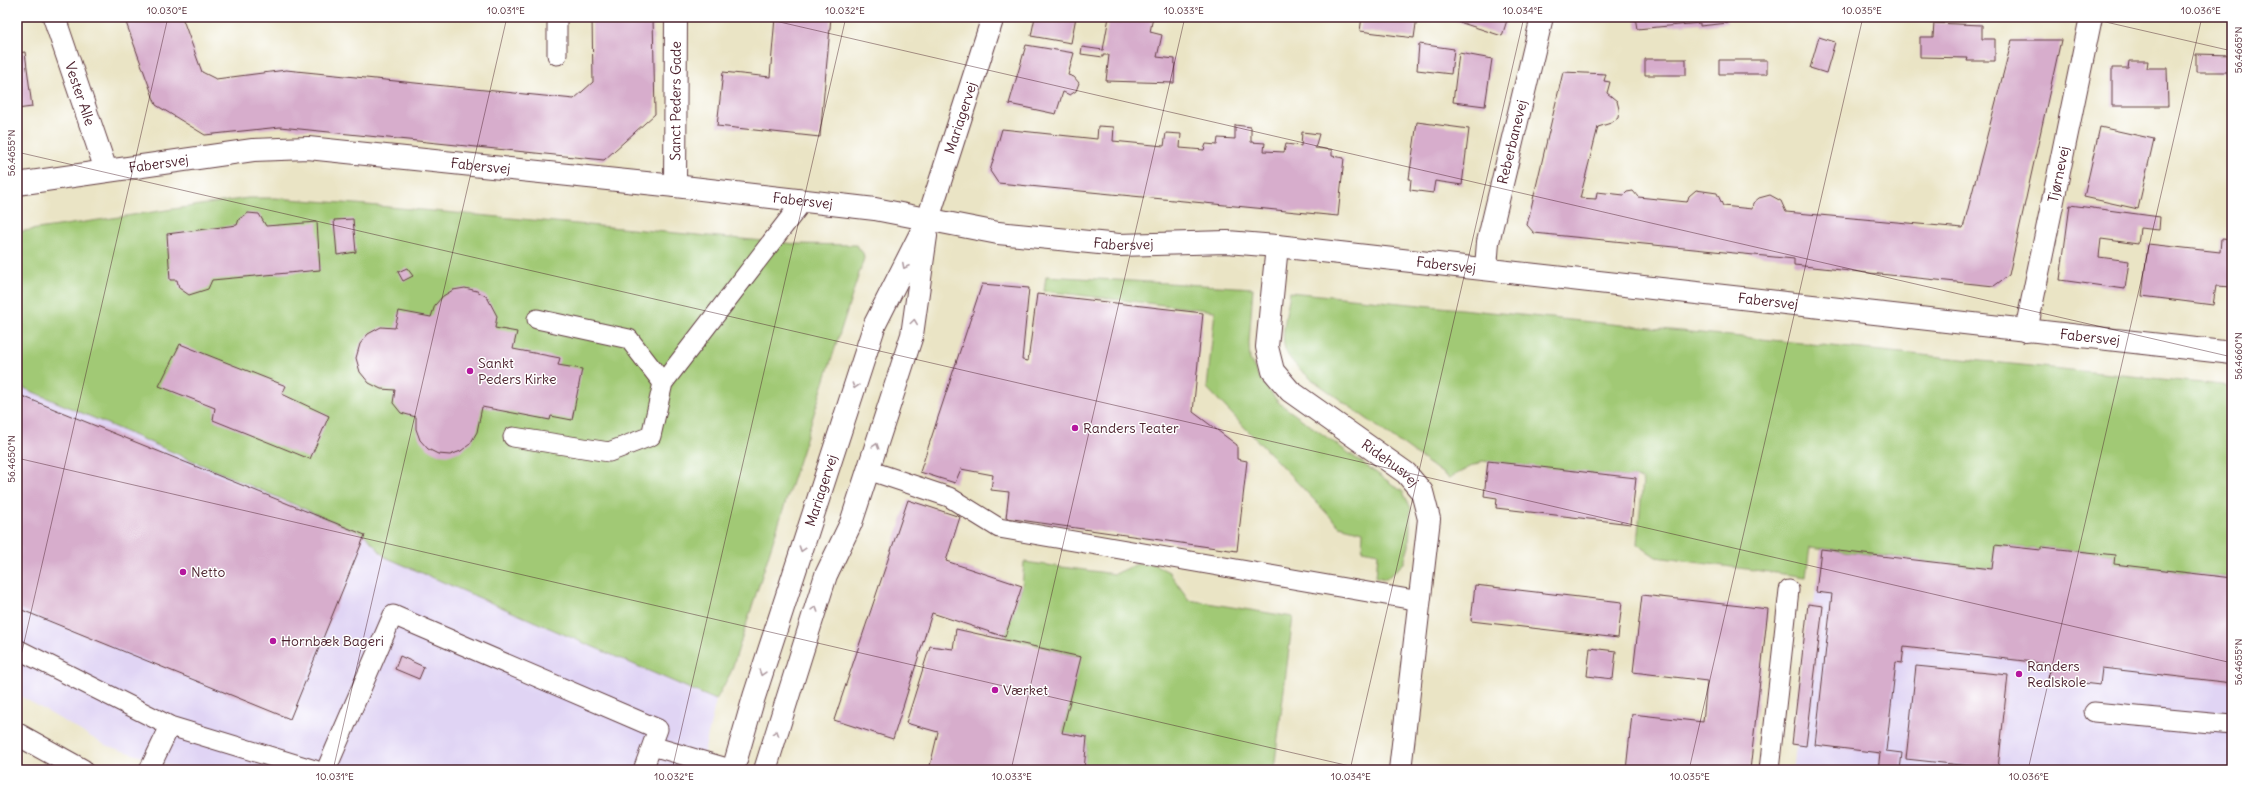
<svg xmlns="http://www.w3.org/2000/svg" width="2249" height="787" viewBox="0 0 2249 787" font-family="Delius,sans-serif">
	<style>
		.built { fill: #e0d4f4 }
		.green { fill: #a1c975; stroke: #767450 }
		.building { fill: #d7adcc }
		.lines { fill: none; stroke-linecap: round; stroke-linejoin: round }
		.service-casing { stroke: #623d42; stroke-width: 21 }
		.minor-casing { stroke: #623d42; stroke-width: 24 }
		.tertiary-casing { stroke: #623d42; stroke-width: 24 }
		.service { stroke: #fff; stroke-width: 19 }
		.minor { stroke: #fff; stroke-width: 22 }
		.tertiary { stroke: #fff; stroke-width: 22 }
		.oneway { stroke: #ae9aa0 }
		.ticks { fill: none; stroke: #4a1f2b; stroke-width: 1; stroke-opacity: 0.45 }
		.poi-dot { fill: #b5179e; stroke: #fff; stroke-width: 1.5 }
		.labels { text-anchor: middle; stroke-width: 3; stroke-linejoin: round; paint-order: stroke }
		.street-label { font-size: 14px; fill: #4a1f2b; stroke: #fff }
		.poi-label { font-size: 14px; fill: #4a1f2b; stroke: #fff; text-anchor: start }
		.neatline { fill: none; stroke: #4a1f2b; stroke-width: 1.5 }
		.ticks-label { font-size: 10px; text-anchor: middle; fill: #4a1f2b }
	</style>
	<rect width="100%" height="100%" fill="#fff"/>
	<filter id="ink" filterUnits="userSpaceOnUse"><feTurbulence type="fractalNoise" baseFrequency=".025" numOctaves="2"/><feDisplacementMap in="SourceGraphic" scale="8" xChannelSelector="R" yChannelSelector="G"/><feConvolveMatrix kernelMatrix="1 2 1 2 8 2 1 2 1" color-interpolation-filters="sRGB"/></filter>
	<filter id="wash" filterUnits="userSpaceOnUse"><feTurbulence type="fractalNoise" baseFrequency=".012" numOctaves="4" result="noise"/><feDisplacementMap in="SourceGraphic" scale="16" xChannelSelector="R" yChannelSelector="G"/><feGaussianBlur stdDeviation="0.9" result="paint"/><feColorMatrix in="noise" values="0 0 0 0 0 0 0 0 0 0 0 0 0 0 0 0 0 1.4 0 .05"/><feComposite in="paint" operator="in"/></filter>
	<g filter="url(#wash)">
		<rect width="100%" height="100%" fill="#eae4c5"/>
		<!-- built -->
		<path class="built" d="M17,385L365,535L385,557L716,700L700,770H183L105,745L17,694Z
			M1995,545L2040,550L2041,547L2115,555L2114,564L2232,578V770H1793L1821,549L1992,569Z"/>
		<!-- green -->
		<path class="green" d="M248,198H275L356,204L797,244L856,245L863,253L864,258L731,672L716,700L385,557L365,535L17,385V232Z
			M1046,276L1253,288L1249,343L1250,360L1261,380L1279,403L1403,492L1411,508L1409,546L1404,563L1386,579L1376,577L1378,553L1362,550L1363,532L1339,526L1207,388L1215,311L1044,291Z
			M1290,292L2232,386V578L2114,564L2115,555L2041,547V550L1995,545L1992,569L1810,547L1806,577L1656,557L1637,544L1643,479L1482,461L1449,478L1310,378C1301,370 1289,361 1285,349C1280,336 1288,307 1290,292Z
			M1024,562L1115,574L1137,564H1153L1169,572L1189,600L1293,617L1274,770H1084L1087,737L1062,733L1080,657L1005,637L1022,586Z"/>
		<g id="blocks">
			<!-- building -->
			<path class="building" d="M124,17H182L202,72L216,79L286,70L574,99L593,82L592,17H653L655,114L604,160L280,127L205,135L156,105Z
				M775,17H831L820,137L717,126L723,72L770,77Z
				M1035,17H1076L1071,43L1031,36Z
				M1109,17H1153L1150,32L1162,35L1157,57L1175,59L1174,83L1106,81L1109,55H1103V57L1081,54L1082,47L1103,50Z
				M1362,17H1417L1414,38L1360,31Z
				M1454,17H1508L1502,36L1453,20Z
				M1635,17H1727L1728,23L1700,26V23L1637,29Z
				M1934,23L1982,25V39H1995V61H1967L1968,58L1920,57V37H1933Z
				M1819,37L1835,42L1826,73L1810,68Z
				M2012,40H2061L2009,275L1994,286L1794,265V259L1534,233L1527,225L1563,72L1606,74L1604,81L1610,82L1607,93L1617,101L1619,109L1618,118L1611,123L1598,127L1580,198L1596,199L1597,192L1624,195L1627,192L1633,191L1638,197L1687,202L1689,196L1696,190L1717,193L1723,206L1752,209L1753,203L1759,198L1770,195L1781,201L1786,212L1963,228Z
				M1419,44L1454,49L1451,74L1417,70Z
				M1026,45L1074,53L1068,75L1074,77L1079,83L1076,91L1070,95L1063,92L1056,114L1009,104Z
				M25,52L32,107L17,109V53Z
				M1459,53L1492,59L1485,106L1453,102Z
				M2196,54L2232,55V72H2196Z
				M1645,59H1686V75H1645Z
				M1719,60H1767V74H1719Z
				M2129,61H2148L2147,68H2167L2168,106H2112V68H2128Z
				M1417,122L1469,129L1462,185L1435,181L1433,193L1410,190L1411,179H1409Z
				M1235,125L1251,127V142L1265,143L1264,151L1284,152L1286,144L1301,146L1302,132L1319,134L1315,148L1332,150V156L1344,158L1338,216L998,183L990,171L1002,129L1097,139L1098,126L1114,127L1113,141L1164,146L1166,133L1181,134L1180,148L1204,150L1206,144L1217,145L1218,138L1235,139Z
				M2100,127L2154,139L2138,209L2084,197Z
				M2070,205L2160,217L2159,230L2140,228L2138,244L2101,239L2099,257L2129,261L2125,289L2060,280Z
				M248,213L259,214L266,226L317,222L320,270L212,280L208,289L189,295L179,288L177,280H170L167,234L237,225L239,219Z
				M353,219L356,252L337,255L334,220Z
				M2221,239L2232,240V287L2216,286L2213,305L2142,296L2148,244L2220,252Z
				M407,268L413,276L403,281L398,272Z
				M982,284L1029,288L1022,360L1028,361L1037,294L1203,313L1193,412L1237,445V459L1247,461L1237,551L1006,518L1009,492L991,490L993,475L961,469L955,483L920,472Z
				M465,288L477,291L487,297L497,316L495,328L517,332L513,349L560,358L558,365L582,369L572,420L551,416L550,420L482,407L477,432L470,444L461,451L450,455L438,454L428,449L420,440L416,429V417L401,413L393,403L395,390L381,389L369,383L360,372L356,358L360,344L368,334L381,327L395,328L399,311L431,317L435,305L443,296L453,290Z
				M180,344L286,386L282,394L329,416L310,459L213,420L215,408L159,386Z
				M17,394L365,535L290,719L17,608Z
				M1488,461L1636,478L1631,524L1496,508L1497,498L1484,496Z
				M908,500L960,517L946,561L1022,586L1005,637L932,613L893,739L834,720Z
				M1995,545L2041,550V547L2115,555L2114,564L2232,578V683L2102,668L2100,685L2048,679L2050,664L1904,647L1902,663L1896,662L1886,751L1902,753L1900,770H1878L1880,753L1815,745L1832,594L1816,592L1821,549L1992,569Z
				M1475,585L1622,602L1618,638L1471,621Z
				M1642,595L1768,609L1750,770H1626L1632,714L1703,722L1707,681L1633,672Z
				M1808,604L1823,606L1806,746L1792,744Z
				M956,629L1081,657L1062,733L1087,737L1084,770H929L938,732L906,723L930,646L953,649Z
				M1590,648L1616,651L1613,679L1587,676Z
				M400,656L424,667L419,679L395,669Z
				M1916,666L2008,675L1998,769L1906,759Z
				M1822,767L1844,769V770H1821Z"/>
		</g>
	</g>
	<g filter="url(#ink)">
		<use href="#blocks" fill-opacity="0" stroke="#623d42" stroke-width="1"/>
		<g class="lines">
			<defs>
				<path id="service" d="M557,55V17
					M663,383L803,201
					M513,437L609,452L651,436L663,383L629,339L537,319
					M868,470L949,497L999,528L1420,601
					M17,649L170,726L315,770
					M2094,712L2232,725
					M652,746L734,770
					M149,770L170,726
					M326,770L393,615L658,729L643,770
					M1769,770L1789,590"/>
				<g id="minor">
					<path id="s1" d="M54,17L106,170"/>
					<path id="s2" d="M17,184L253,150L308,148L675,186L875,209L998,233L1119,245L1227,242L1277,246L2232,353"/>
					<path id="s3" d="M675,186L676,17"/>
					<path id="s4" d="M1277,246L1267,347L1273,371L1290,391L1406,473L1422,492L1429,519L1400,770"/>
					<path id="s5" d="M1486,268L1488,242L1542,17"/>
					<path id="s6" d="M2026,331L2091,17"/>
					<path d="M17,734L82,770"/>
				</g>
				<g id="tertiary">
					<path id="s7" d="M733,770L754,697L875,324L928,219L993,17"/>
					<path d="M765,770L826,575L851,523L912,335L926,236"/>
				</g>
			</defs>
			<!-- service casing -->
			<use href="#service" class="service-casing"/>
			<!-- minor casing -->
			<use href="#minor" class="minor-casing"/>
			<!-- tertiary casing -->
			<use href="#tertiary" class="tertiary-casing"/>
			<!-- service -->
			<use href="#service" class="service"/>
			<!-- minor -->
			<use href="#minor" class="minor"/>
			<!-- tertiary -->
			<use href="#tertiary" class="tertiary"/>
		</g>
		<!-- one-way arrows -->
		<defs><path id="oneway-chevron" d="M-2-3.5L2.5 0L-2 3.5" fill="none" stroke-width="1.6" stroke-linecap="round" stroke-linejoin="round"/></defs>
		<g class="oneway">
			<use href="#oneway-chevron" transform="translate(905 266) rotate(117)"/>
			<use href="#oneway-chevron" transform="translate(914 322) rotate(-82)"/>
			<use href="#oneway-chevron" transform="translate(855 386) rotate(108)"/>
			<use href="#oneway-chevron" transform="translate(876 446) rotate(-72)"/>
			<use href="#oneway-chevron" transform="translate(802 549) rotate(108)"/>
			<use href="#oneway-chevron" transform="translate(815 609) rotate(-72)"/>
			<use href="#oneway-chevron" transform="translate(762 673) rotate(108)"/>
			<use href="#oneway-chevron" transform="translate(776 733) rotate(-73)"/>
		</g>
	</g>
	<!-- ticks -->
	<path class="ticks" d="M758,17L2232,357M2084,17L2232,51M17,152L2232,663M17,458L1367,770M17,673L168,17M17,764L42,770M333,770L507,17M672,770L846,17M1011,770L1185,17M1350,770L1524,17M1689,770L1863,17M2028,770L2202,17"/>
	<!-- markers -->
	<g class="poi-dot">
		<circle cx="470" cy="371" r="4"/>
		<circle cx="1075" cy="428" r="4"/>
		<circle cx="183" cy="572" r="4"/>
		<circle cx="273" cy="641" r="4"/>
		<circle cx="2019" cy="674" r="4"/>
		<circle cx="995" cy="690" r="4"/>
	</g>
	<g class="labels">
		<!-- street labels -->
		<g class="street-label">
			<text dy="5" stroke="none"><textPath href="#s1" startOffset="81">Vester Alle</textPath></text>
			<text dy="5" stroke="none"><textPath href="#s3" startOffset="85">Sanct Peders Gade</textPath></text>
			<text dy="5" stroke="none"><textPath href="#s7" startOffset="692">Mariagervej</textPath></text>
			<text dy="5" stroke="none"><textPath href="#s5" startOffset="129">Reberbanevej</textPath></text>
			<text dy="5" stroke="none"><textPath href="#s2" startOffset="143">Fabersvej</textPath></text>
			<text dy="5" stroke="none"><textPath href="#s2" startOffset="467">Fabersvej</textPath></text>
			<text dy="5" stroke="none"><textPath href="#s6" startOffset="160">Tjørnevej</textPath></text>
			<text dy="5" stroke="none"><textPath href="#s2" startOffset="791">Fabersvej</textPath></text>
			<text dy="5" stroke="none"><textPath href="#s2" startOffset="1115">Fabersvej</textPath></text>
			<text dy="5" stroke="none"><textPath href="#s2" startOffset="1439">Fabersvej</textPath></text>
			<text dy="5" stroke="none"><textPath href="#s2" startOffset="1763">Fabersvej</textPath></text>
			<text dy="5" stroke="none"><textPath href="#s2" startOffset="2087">Fabersvej</textPath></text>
			<text dy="5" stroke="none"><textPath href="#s4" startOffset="276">Ridehusvej</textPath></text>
			<text dy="5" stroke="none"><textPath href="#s7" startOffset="293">Mariagervej</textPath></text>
		</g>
		<!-- poi labels -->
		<g class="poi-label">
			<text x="478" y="368">Sankt<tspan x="478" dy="16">Peders Kirke</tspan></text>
			<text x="1083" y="433">Randers Teater</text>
			<text x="191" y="577">Netto</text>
			<text x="281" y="646">Hornbæk Bageri</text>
			<text x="2027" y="671">Randers<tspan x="2027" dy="16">Realskole</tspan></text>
			<text x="1003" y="695">Værket</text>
		</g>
	</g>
	<!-- margin -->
	<rect width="2249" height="787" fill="none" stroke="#fff" stroke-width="44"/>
	<rect x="22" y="22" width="2205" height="743" class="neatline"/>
	<g class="ticks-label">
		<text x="167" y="14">10.030°E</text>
		<text x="506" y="14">10.031°E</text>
		<text x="845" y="14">10.032°E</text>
		<text x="1184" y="14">10.033°E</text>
		<text x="1523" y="14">10.034°E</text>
		<text x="1862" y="14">10.035°E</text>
		<text x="2201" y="14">10.036°E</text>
		<text transform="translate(2238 50) rotate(-90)" y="4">56.4665°N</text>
		<text transform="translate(11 153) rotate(-90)" y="4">56.4655°N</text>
		<text transform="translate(2238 356) rotate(-90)" y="4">56.4660°N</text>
		<text transform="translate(11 459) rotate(-90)" y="4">56.4650°N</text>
		<text transform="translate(2238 662) rotate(-90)" y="4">56.4655°N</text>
		<text x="335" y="780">10.031°E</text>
		<text x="674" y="780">10.032°E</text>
		<text x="1012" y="780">10.033°E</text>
		<text x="1351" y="780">10.034°E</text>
		<text x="1690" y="780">10.035°E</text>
		<text x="2029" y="780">10.036°E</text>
	</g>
</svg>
